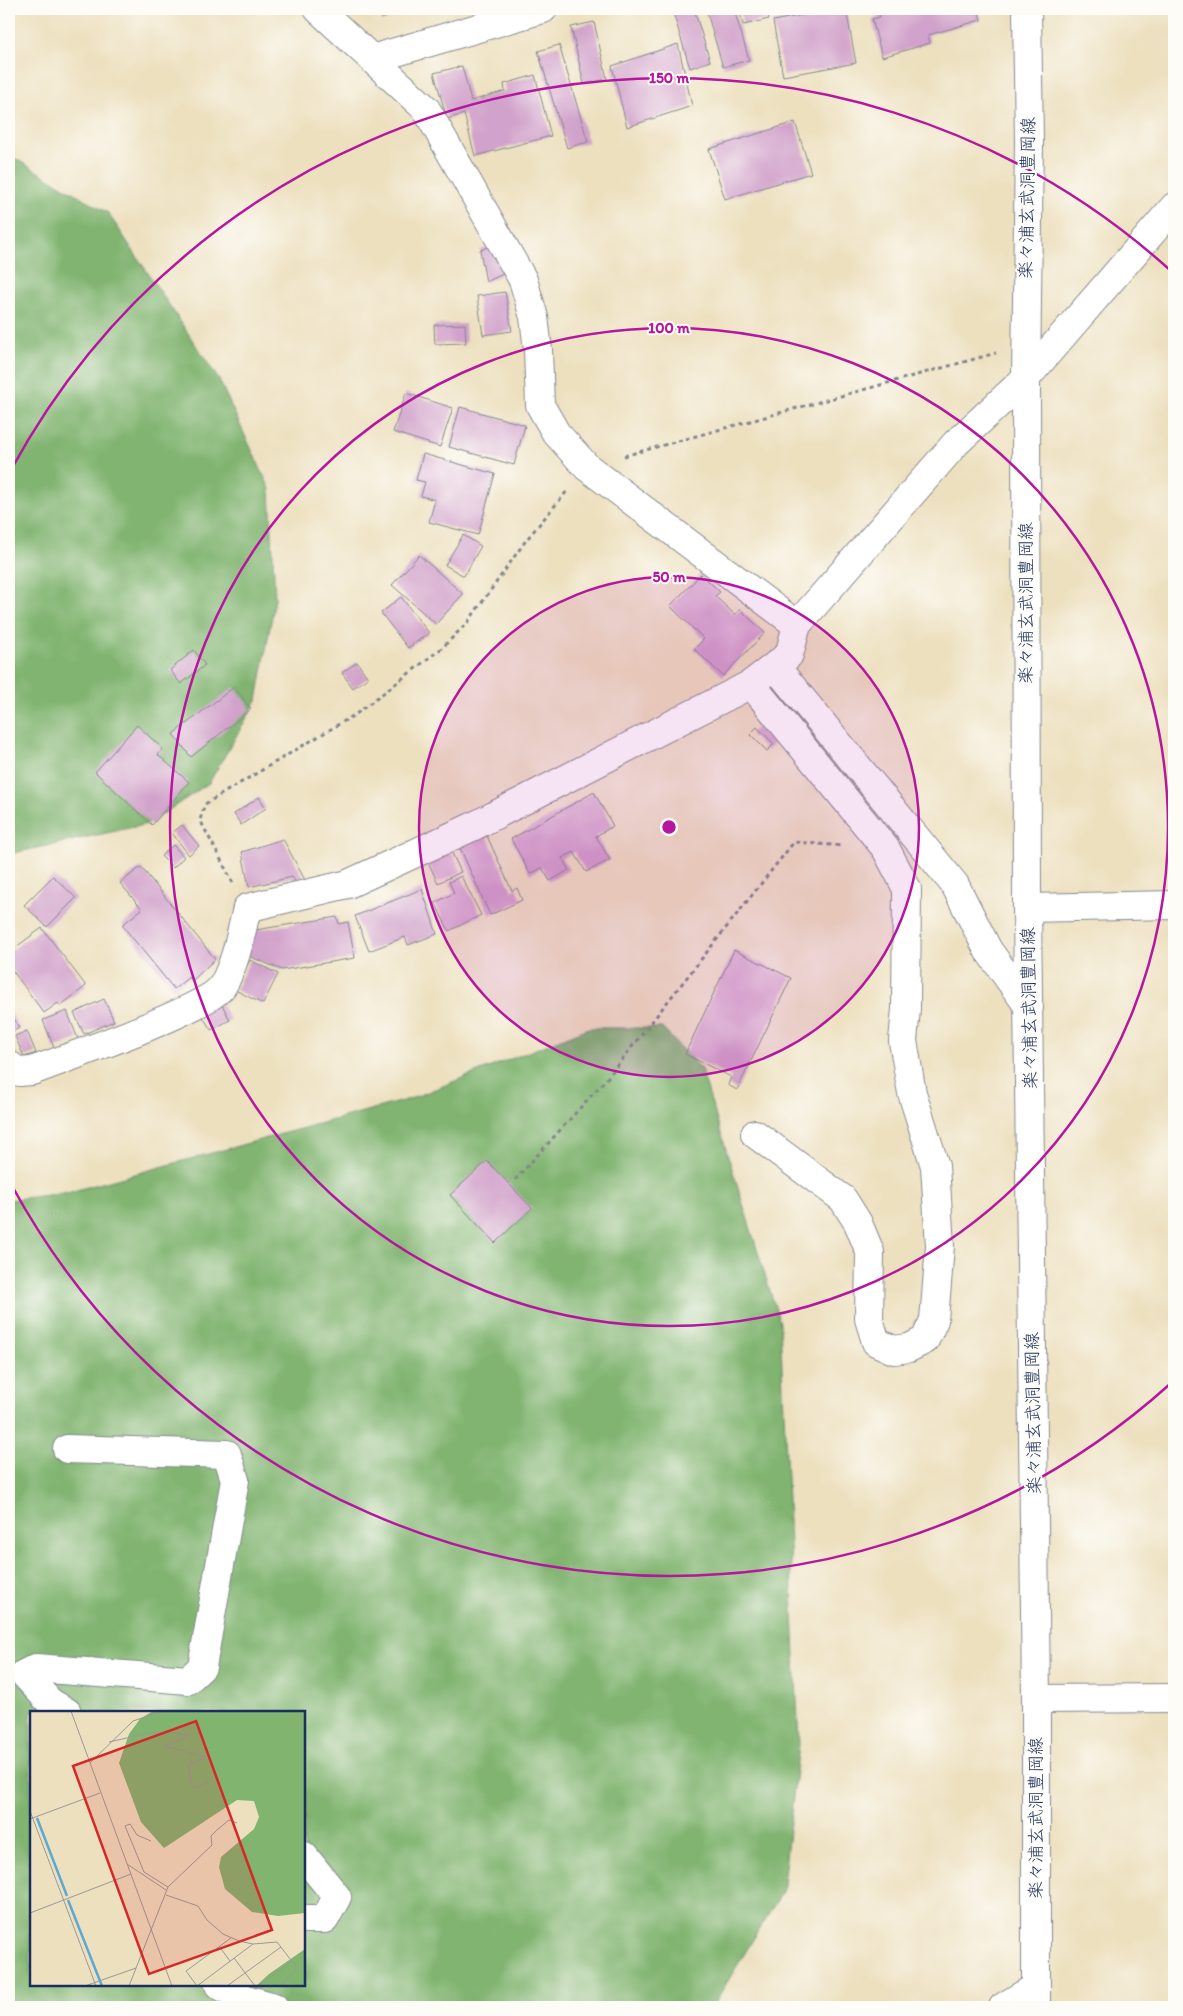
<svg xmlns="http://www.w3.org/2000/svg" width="1183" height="2016" viewBox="0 0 1183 2016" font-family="Itim,'Klee One',sans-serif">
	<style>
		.forest { fill: #80b46f; stroke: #4e7266; fill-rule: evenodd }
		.building { fill: #d1a2cb }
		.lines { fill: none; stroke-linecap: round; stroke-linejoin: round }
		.minor-casing { stroke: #84888e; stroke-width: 30 }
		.major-casing { stroke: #84888e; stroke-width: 30 }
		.path { stroke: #84888e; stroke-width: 3; stroke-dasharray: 4 4; stroke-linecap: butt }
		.minor { stroke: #fff; stroke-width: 28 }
		.major { stroke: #fff; stroke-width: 28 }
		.ring { fill: none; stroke: #b5179e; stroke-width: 2.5 }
		.labels { text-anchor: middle; stroke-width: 4; stroke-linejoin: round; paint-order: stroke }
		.street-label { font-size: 18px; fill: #1b2f5e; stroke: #fdfcf7 }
		.inset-river { fill: none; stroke: #5ba8d4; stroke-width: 2.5 }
		.inset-road { fill: none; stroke: #999998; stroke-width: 1 }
		.view { fill: #d62828; fill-opacity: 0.15; stroke: #d62828; stroke-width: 2.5 }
		.inset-edge { fill: none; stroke: #1b2f5e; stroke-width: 2.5 }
		.centre { fill: #b5179e; stroke: #fdfcf7; stroke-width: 2.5 }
		.ring-label { font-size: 15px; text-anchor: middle; font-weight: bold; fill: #b5179e; stroke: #fdfcf7; stroke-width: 4; stroke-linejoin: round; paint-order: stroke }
	</style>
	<rect width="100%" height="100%" fill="#fdfcf7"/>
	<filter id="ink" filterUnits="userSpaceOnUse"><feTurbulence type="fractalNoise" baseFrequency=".02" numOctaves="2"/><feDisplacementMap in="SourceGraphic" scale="10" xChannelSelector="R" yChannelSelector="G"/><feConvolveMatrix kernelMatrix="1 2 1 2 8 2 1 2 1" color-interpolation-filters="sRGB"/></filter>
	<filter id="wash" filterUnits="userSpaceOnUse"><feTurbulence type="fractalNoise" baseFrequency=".0096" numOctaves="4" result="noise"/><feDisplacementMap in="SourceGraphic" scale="20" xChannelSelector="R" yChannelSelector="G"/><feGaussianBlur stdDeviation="1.12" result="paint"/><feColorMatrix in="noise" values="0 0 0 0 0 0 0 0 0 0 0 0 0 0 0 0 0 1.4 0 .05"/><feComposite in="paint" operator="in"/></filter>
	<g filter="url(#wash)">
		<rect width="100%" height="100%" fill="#ede0bf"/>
		<!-- forest -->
		<path class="forest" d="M9,155L108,213L219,380L270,489L275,599L257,700L209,783L148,824L9,854Z
			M589,1028H662L701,1069L780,1323L799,1745L782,1892L712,2007H9V1200L69,1192L410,1099ZM31,1712H304V1985H31Z"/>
		<g id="blocks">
			<!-- building -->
			<path class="building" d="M378,9H412L381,19Z
				M672,9H694L710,61L690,68Z
				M706,9H734L749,60L723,67Z
				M739,9H766L769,19L743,25Z
				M815,9H846L856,63L783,76L773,21L808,14L807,10Z
				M877,9H978L981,20L928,35L930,43L882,57L872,19L880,17Z
				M594,22L607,79L584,84L571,27Z
				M678,44L692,106L627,127L612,66Z
				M559,45L588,142L567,148L538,51Z
				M462,66L471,101L505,91L504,84L535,75L551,136L475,156L464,114L447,119L434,73Z
				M795,122L811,173L725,199L709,149Z
				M493,245L505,273L486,282L480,250Z
				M505,292L512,331L483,335L477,296Z
				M465,324L466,343L435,344L434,325Z
				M406,393L453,408L440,447L393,432Z
				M460,407L525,425L514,465L449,447Z
				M423,454L495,474L478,535L429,522L435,500L421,496L425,482L416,480Z
				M463,535L481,546L464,576L445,565Z
				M419,555L463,594L436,624L392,585Z
				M701,574L720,592L715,596L735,615L740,609L765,633L723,676L694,649L704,639L670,606Z
				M401,597L429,633L408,648L381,613Z
				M194,650L205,665L181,684L170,670Z
				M357,662L368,678L353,688L342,673Z
				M234,687L251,709L191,757L173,734Z
				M137,725L163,749L158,755L189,782L152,825L95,772Z
				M757,727L774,744L767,751L750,734Z
				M594,792L613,826L596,836L610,860L586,872L574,852L562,858L569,870L550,881L542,868L530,874L511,839Z
				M259,797L266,808L241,825L234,814Z
				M182,825L199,846L189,855L172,833Z
				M487,836L512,891L517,888L522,900L490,915L460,848Z
				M283,839L306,882L298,885L292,877L249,887L242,852Z
				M173,845L184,857L173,868L161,856Z
				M451,851L461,872L438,883L428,862Z
				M141,867L215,959L192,981L189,977L174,989L122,925L142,909L120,883Z
				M53,876L76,898L47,927L24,905Z
				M461,876L481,915L449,931L435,903L454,893L449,882Z
				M422,889L437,934L408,945L405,937L369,951L355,916Z
				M337,917L339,924L348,922L355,958L282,970L244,954L255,930Z
				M42,928L86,986L60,1006L58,1003L44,1013L9,966V952Z
				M734,950L791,978L737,1090L728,1085L731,1077L685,1054Z
				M250,960L278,974L263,1004L235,990Z
				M104,999L114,1021L84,1034L74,1013Z
				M220,1001L230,1020L211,1030L200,1012Z
				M9,1009L19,1028L9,1034Z
				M67,1011L78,1039L54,1048L43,1020Z
				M27,1031L36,1053L24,1057L15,1036Z
				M487,1161L532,1208L495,1243L450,1195Z"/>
		</g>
	</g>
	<g filter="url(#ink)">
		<use href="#blocks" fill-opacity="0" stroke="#84888e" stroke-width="1"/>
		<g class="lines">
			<defs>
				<path id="minor" d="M318,9L426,109L523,280L534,317L538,350L540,405L556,433L587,467L797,625
					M372,59L543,9
					M775,666L955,885L988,950L1029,1007
					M751,684L886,849L907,889L906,1009L903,1041L912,1093L935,1166L940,1246L936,1296L934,1320L925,1340L909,1348L894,1350L876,1342L869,1319L870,1252L858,1223L843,1199L755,1134
					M1027,908L1174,905
					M9,1065L19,1072L32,1071C64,1059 210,1008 223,985C236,962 241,933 247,908L348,884L472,827L751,684L789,655L797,625L956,443L1026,378L1174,207
					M1036,1699L1174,1698
					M67,1712L50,1702L24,1674L36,1668L188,1680L202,1667L235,1480L227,1454L67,1449
					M304,1856L337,1897L325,1919H304
					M219,1985L246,1999L274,2007
					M1003,2007L1036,1987"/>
				<path id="major" d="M1027,9L1029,142L1026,378L1027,908L1036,1699V2007"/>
			</defs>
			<!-- minor casing -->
			<use href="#minor" class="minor-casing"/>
			<!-- major casing -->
			<use href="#major" class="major-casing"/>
			<!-- path -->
			<path class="path" d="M624,456L996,353
				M233,883L200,820L205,804L356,714L442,648L468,622L527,539L568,490
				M515,1180L608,1077L794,842L843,846"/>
			<!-- minor -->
			<use href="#minor" class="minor"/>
			<!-- major -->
			<use href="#major" class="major"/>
		</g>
	</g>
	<!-- distance rings -->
	<circle cx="669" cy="827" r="250" fill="#b5179e" fill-opacity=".12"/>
	<g class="ring">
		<circle cx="669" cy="827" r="250"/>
		<circle cx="669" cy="827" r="499"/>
		<path d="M1170 1384A749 749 0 0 1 11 1184M11 470A749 749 0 0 1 1170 270"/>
	</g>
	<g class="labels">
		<!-- street labels -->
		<g class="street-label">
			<text transform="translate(1027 198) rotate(-89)" y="6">楽々浦玄武洞豊岡線</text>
			<text transform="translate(1026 603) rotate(-90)" y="6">楽々浦玄武洞豊岡線</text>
			<text transform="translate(1029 1008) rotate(-91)" y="6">楽々浦玄武洞豊岡線</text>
			<text transform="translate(1033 1413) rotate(-91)" y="6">楽々浦玄武洞豊岡線</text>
			<text transform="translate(1036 1818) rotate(-90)" y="6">楽々浦玄武洞豊岡線</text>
		</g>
	</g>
	<!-- overview -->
	<g transform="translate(30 1711)">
		<rect width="275" height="275" fill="#ede0bf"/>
		<path d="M123,0H275V202L248,205L222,201L195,178L189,156L191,146L224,118L229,106L224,90L207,89L134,137L111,111L89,52L99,23L110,8ZM275,238V275H226L239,263Z" fill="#80b46f"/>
		<path class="inset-river" d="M7,107L37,185M38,189L72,275"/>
		<path class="inset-road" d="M41,0L142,275M79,31L119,22L141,21L159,25L135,35L176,46L158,54L163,77L180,71M60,52L103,10L133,0M0,100L66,275M0,108L70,82M121,130L107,124L100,113L95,115L114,161L138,176M97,153L136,179M136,184L168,195L177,209L193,223L209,230L223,233L247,231L267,257L250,275M0,202L101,163M189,235L200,250M204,247L225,275M55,275L106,257M99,275L138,176L182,134L181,125L187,119L199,109L207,112M167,275L156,260L201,227M167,275L223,233M197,275L251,236M228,275L262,250"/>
		<path class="view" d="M166,10L242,219L119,263L43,55Z"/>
		<rect width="275" height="275" class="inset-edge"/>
	</g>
	<circle cx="669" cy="827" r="8" class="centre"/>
	<g class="ring-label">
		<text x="669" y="83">150 m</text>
		<text x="669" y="333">100 m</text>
		<text x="669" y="582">50 m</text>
	</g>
	<!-- margin -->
	<rect width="1183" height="2016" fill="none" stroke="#fdfcf7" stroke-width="30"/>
</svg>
